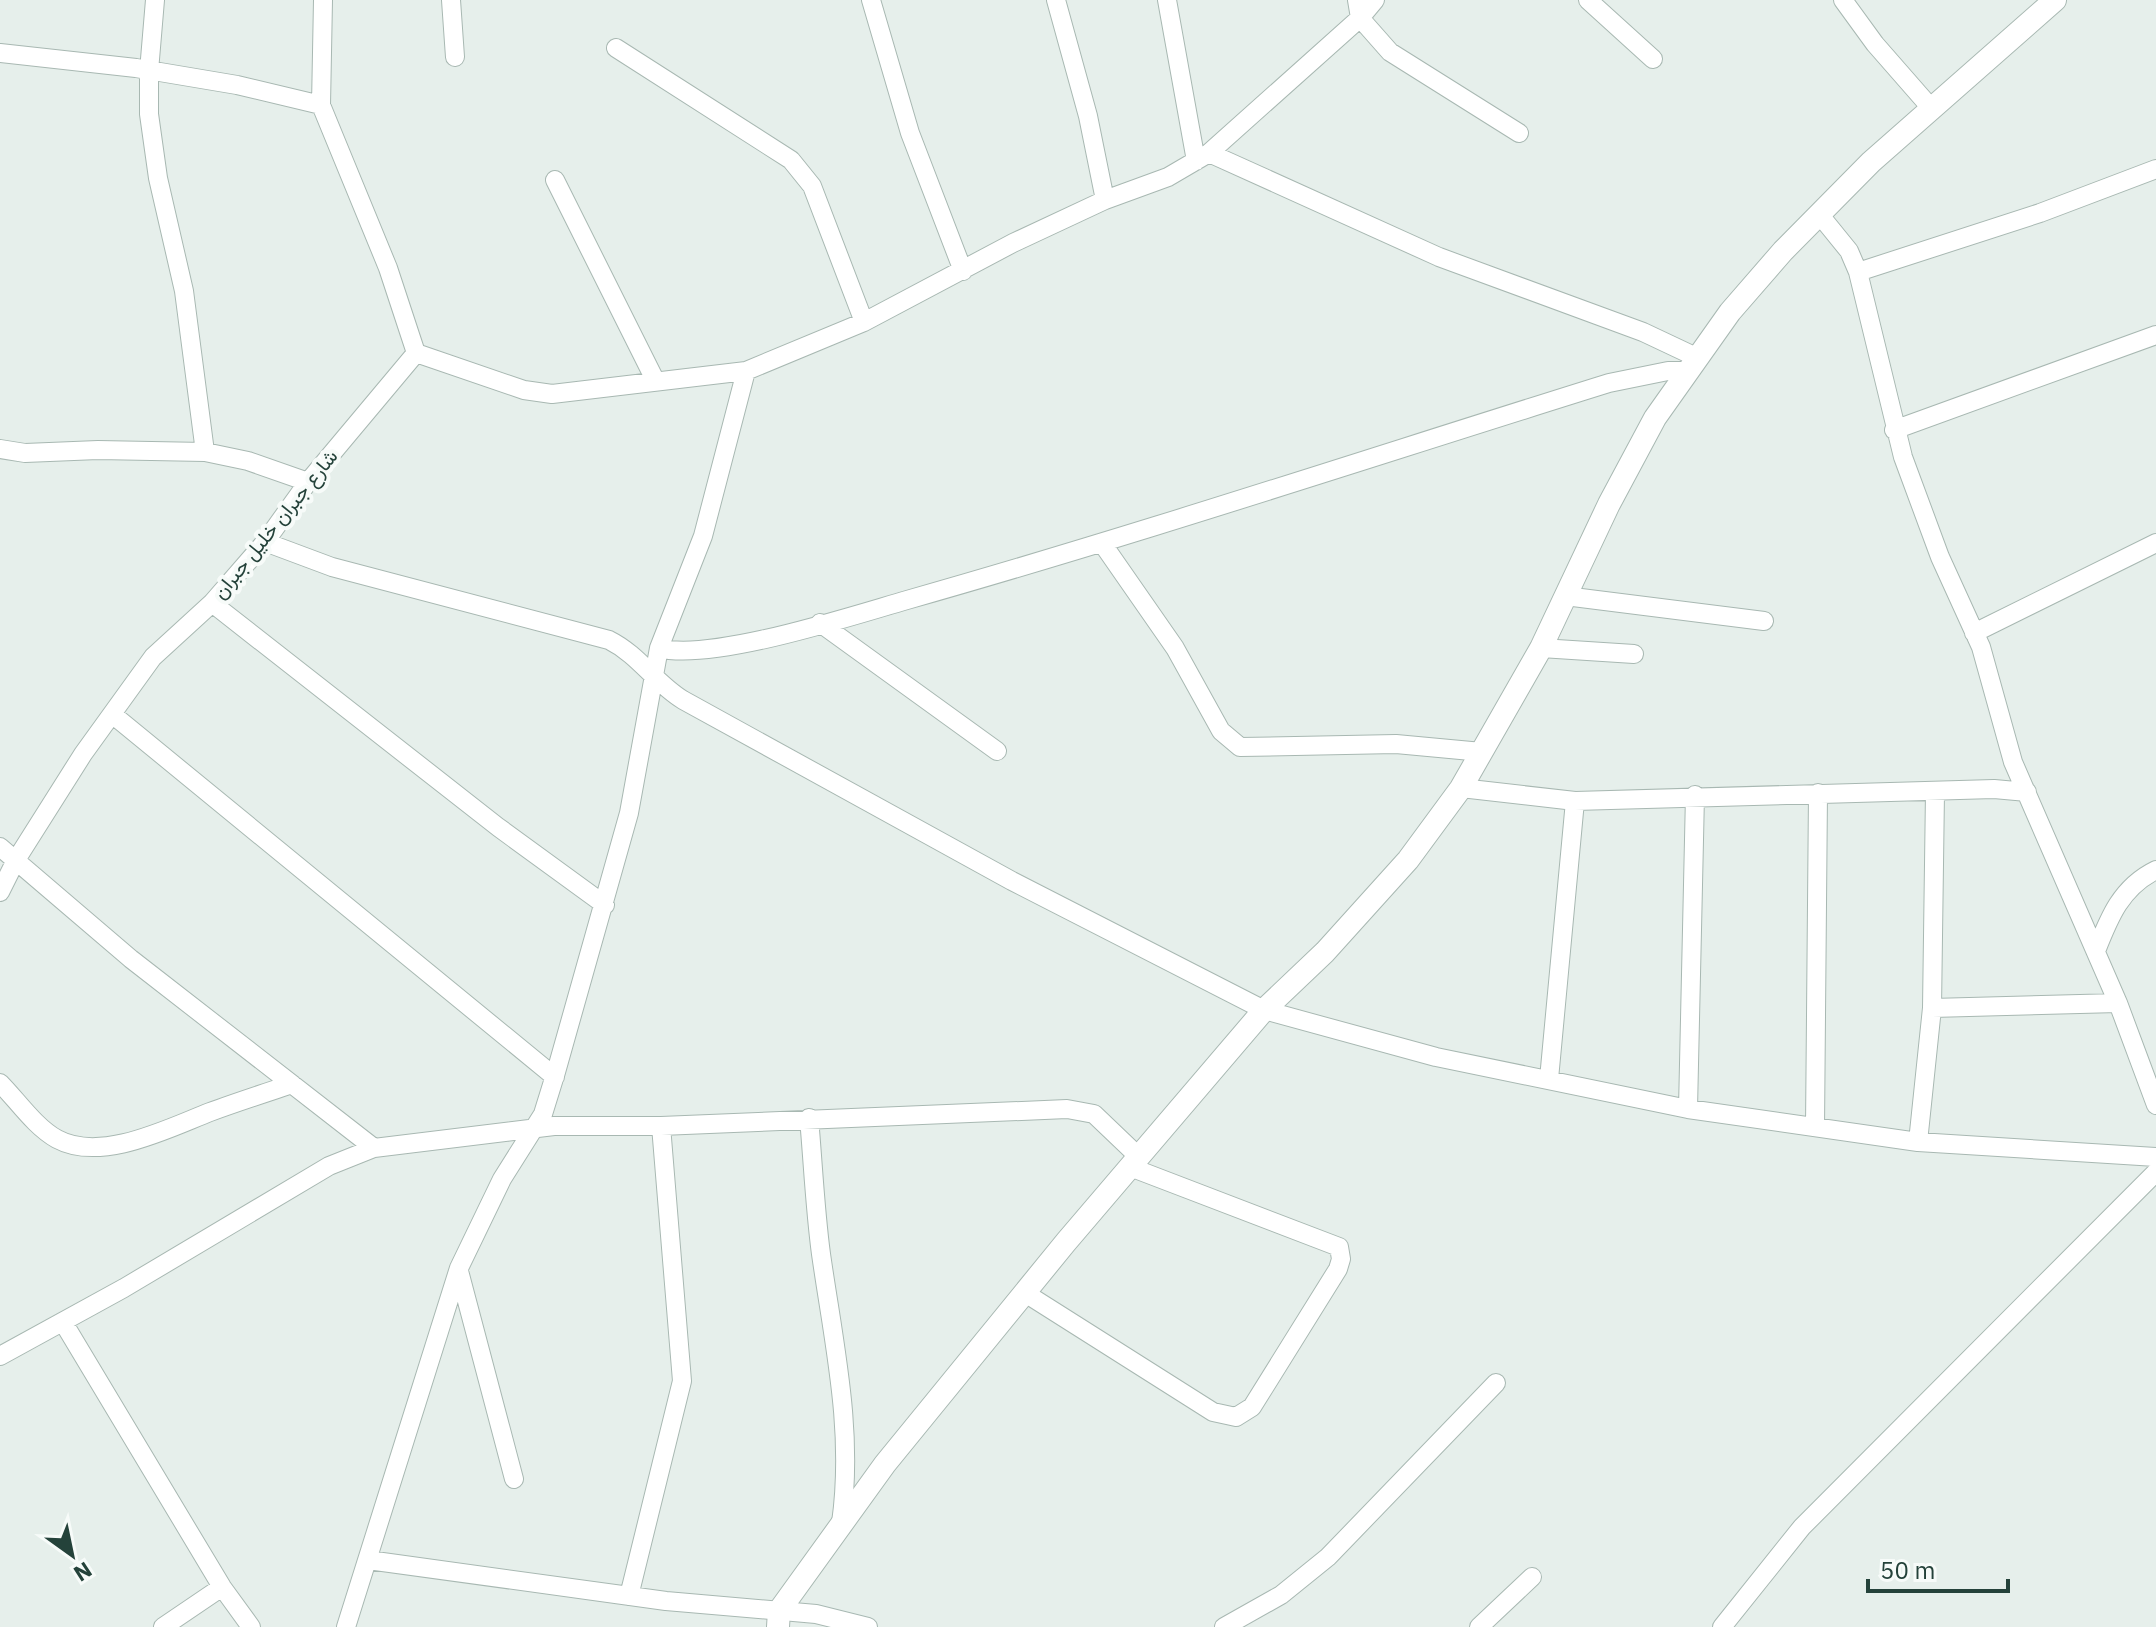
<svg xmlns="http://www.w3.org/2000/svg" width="2156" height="1627" viewBox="0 0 2156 1627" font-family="'IBM Plex Sans',Vazirmatn,sans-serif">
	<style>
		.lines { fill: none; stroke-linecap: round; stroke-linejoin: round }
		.minor-casing { stroke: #a8b8b2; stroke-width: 20 }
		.tertiary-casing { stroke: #a8b8b2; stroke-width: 24 }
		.minor { stroke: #fff; stroke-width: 18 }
		.tertiary { stroke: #fff; stroke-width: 22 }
		.labels { text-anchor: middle; stroke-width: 8; stroke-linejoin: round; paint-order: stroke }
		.street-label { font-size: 20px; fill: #24423a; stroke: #f7fbf9 }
	</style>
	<rect width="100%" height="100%" fill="#e6efeb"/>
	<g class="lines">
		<defs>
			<path id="minor" d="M155,0L149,71V114L158,178L184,291L205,452
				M451,0L455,57
				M871,0L910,133L963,271
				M1056,0L1088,116L1105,200
				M1167,0L1196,161
				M1357,0L1360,18L1390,52L1519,133
				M1588,0L1653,59
				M1843,0L1875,44L1931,108
				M616,48L791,160L812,186L864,322
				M0,53L136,68L237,85L321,105L388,268L416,353
				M321,105L323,0
				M1209,153L1439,257L1643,332L1696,357
				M555,180L655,380
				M1819,214L1849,251L1858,272L2040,213L2156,169
				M1858,272L1903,457L1940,557L1981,647L2013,762L2118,1003L2156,1105
				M416,353L524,390L552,394L746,371L864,322L1013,243L1105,200L1168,177L1209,153L1360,18L1375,0
				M1894,430L2156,335
				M0,449L25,453L98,450L205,452L248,461L308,482
				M265,542L332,567L609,640C639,655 655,683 683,700L1012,881L1264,1010L1436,1057L1688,1109L1918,1142L2156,1157
				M1102,543L1175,648L1221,731L1240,747L1396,744L1482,752
				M1565,596L1764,621
				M212,603L498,827L605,905
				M820,623L997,751
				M1974,633L2156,543
				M659,648C711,662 851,616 907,600C1143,533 1375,456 1609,383L1668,371H1686
				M1541,648L1634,654
				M112,714L555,1077
				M1461,788L1575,801L1994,789L2027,792
				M0,847L131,959L374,1148
				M0,892L16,860L83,754L153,657L212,603L265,542L308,482L416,353
				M2096,951C2109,918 2121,887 2156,870
				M1932,1008L2118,1003
				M1549,1079L1575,801
				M0,1083C17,1100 35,1127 57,1139C101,1163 169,1128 210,1112C237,1102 265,1093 292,1084
				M1688,1109L1695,795
				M809,1118C813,1163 815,1209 821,1254C834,1345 854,1431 841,1523
				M1815,1127L1818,793
				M1918,1142L1932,1008L1935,792
				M459,1271L514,1479
				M1025,1293L1213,1412L1236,1417L1252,1407L1338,1269L1341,1259L1339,1247L1130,1167
				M63,1322L222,1587L251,1627
				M0,1356L124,1288L329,1166L374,1148L554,1126H661L1067,1109L1094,1114L1139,1157
				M368,1560L666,1601L816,1614L868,1627
				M629,1596L682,1381L661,1126
				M163,1627L222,1587
				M346,1627L459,1268L502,1179L543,1114L556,1072L629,813L659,648L703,536L746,371
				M1224,1627L1281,1595L1328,1557L1496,1383
				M1479,1627L1532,1577
				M1722,1627L1802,1527L2156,1172"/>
			<path id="tertiary" d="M778,1627L779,1611L885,1464L1066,1242L1264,1010L1325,952L1408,860L1461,788L1541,648L1609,504L1655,418L1730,312L1783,251L1871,162L2055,0"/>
		</defs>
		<!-- minor casing -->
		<use href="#minor" class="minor-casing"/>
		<!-- tertiary casing -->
		<use href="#tertiary" class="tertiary-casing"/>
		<!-- minor -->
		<use href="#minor" class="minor"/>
		<!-- tertiary -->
		<use href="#tertiary" class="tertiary"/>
	</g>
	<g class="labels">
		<!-- street labels -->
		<g class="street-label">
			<text transform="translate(275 524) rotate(-51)" y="7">شارع جبران خليل جبران</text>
		</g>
	</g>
	<!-- north arrow -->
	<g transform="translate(72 1555) rotate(147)" stroke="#f7fbf9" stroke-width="6" paint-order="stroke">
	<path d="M0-6L14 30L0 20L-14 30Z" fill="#24423a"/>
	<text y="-12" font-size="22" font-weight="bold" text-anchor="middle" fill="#24423a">N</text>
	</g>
	<!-- scale -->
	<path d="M1868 1579v12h140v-12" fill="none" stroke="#24423a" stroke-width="4"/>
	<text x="1880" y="1579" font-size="24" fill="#24423a" stroke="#f7fbf9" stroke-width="6" paint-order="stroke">50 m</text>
</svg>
